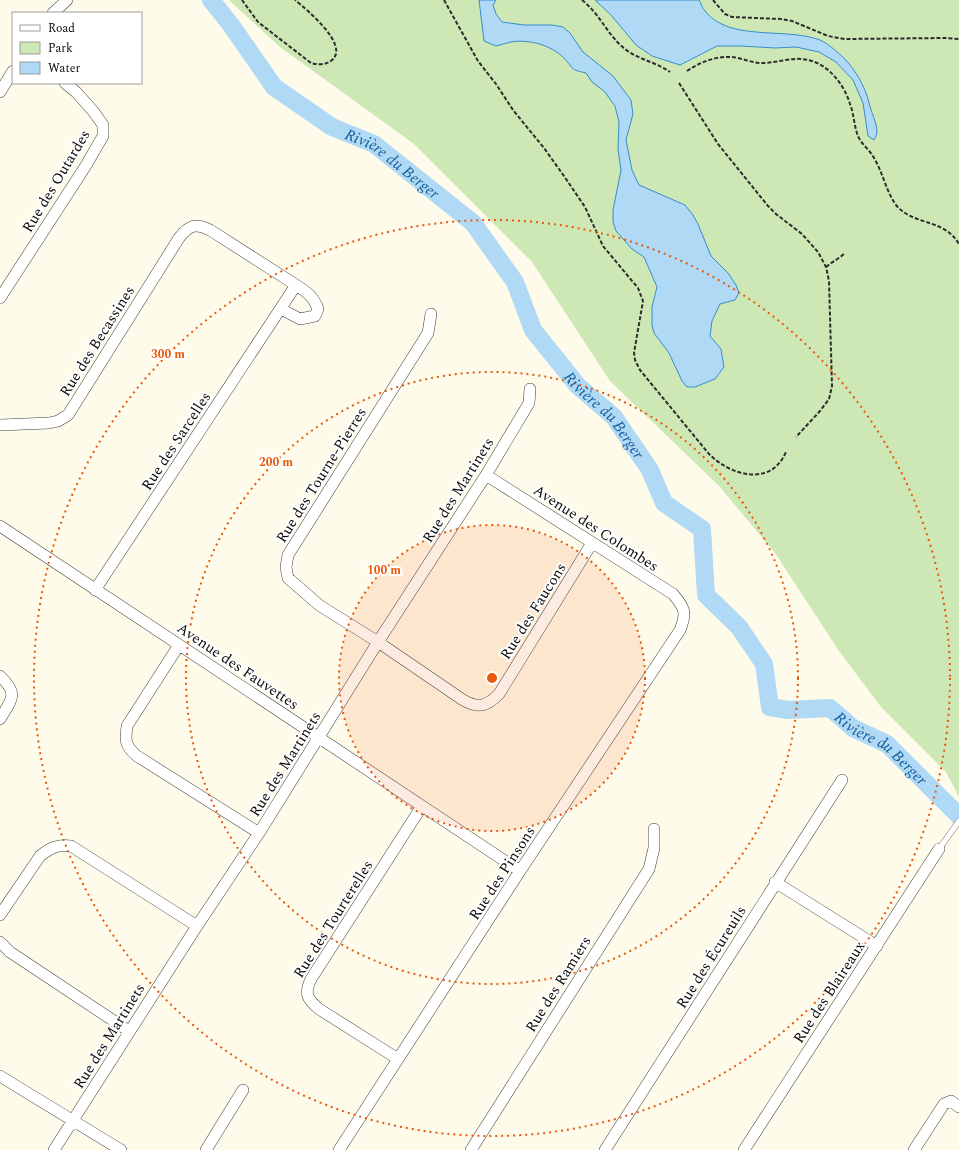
<svg xmlns="http://www.w3.org/2000/svg" width="959" height="1150" viewBox="0 0 959 1150" font-family="Spectral,serif">
	<style>
		.green { fill: #cee8b5 }
		.water { fill: #afd9f5; stroke: #378ccc }
		.lines { fill: none; stroke-linecap: round; stroke-linejoin: round }
		.river { stroke: #afd9f5; stroke-width: 18 }
		.lane-casing { stroke: #3e3e3e; stroke-width: 6 }
		.street-casing { stroke: #3e3e3e; stroke-width: 12 }
		.path { stroke: #2d2d2d; stroke-width: 2; stroke-dasharray: 4 2; stroke-linecap: butt }
		.lane { stroke: #fff; stroke-width: 5.5 }
		.street { stroke: #fff; stroke-width: 11 }
		.ring { fill: none; stroke: #e8590c; stroke-width: 2; stroke-dasharray: 2 4 }
		.labels { text-anchor: middle; stroke-width: 4; stroke-linejoin: round; paint-order: stroke }
		.street-label { font-size: 15px; fill: #0b0b0b; stroke: #fff }
		.water-label { font-size: 16px; font-style: italic; fill: #175d9b; stroke: #fff }
		.centre { fill: #e8590c; stroke: #fff; stroke-width: 2 }
		.ring-label { font-size: 12px; text-anchor: middle; font-weight: bold; fill: #e8590c; stroke: #fff; stroke-width: 4; stroke-linejoin: round; paint-order: stroke }
	</style>
	<rect width="100%" height="100%" fill="#fffbea"/>
	<!-- green -->
	<path class="green" d="M229,0H959V797L946,772L881,707L839,651L775,553L719,486L610,381L532,262L414,144L280,47Z"/>
	<!-- water -->
	<path class="water" d="M479,0H496L493,5L496,14L502,22L524,25H552L563,27L570,33L583,52L613,76L631,100L633,114L626,140L632,170L639,185L685,205L693,215L698,224L711,256L728,273L736,285L739,293L735,300L720,304L712,321L710,336L721,349L724,367L715,379L695,387H687L682,381L669,353L654,333L652,325V307L657,287L644,257L632,249L616,231L613,222V210L621,170L618,149L619,122L615,106L604,91L592,82L586,73C569,69 575,70 564,58C551,45 529,39 511,42C506,43 501,45 496,46L484,41Z
		M595,0H699C701,3 702,8 705,11C729,42 786,27 820,40C829,44 837,52 844,58C856,71 865,86 869,103C871,112 877,123 877,132C877,135 875,138 874,140L868,136L863,103L853,80L836,62L819,52L796,47L775,48L741,46H717L680,65L652,56L636,45L611,15Z"/>
	<g class="lines">
		<!-- river -->
		<path class="river" id="s1" d="M211,0L231,25L274,87L332,127L374,144L473,223L515,282L533,330L578,386L614,417L650,470L664,503L702,529L706,595L739,627L764,664L770,707L788,710L830,708L853,728L887,744L959,816"/>
		<defs>
			<path id="lane" d="M939,849L959,821"/>
			<path id="street" d="M53,13L67,0
				M0,92L13,71
				M0,298L85,167L103,136V125L93,111L76,92L65,83
				M281,309L300,319L315,316L318,309C314,297 307,292 296,285
				M431,314L428,333L288,555L286,567L288,578L319,605L378,642L463,700C479,709 487,706 499,694L592,543
				M0,425L49,423L58,421L68,415L179,238C189,225 195,223 210,230L296,285L95,590
				M0,526L520,871
				M179,645L127,726C125,741 125,746 137,756L259,833
				M0,676C19,694 12,699 0,719
				M775,882L877,946
				M0,915L40,856C50,848 58,844 71,846L197,926
				M0,942L10,952L129,1031
				M398,1059L319,1009C307,999 304,994 311,979L422,806
				M0,1076L121,1150
				M54,1150L197,926L259,833L378,642L486,475L529,403L530,389
				M206,1150L243,1090
				M339,1150L520,871L680,630C687,613 685,608 673,594L486,475
				M471,1150L649,869L654,848V829
				M605,1150C684,1027 762,903 842,780
				M744,1150L939,849
				M914,1150L944,1104L951,1101L959,1107"/>
		</defs>
		<!-- lane casing -->
		<use href="#lane" class="lane-casing"/>
		<!-- street casing -->
		<use href="#street" class="street-casing"/>
		<!-- path -->
		<path class="path" d="M242,0L258,22L311,63C318,65 326,65 332,60C350,45 306,9 295,0
			M444,0L478,61L496,84L513,110L544,148L564,176L585,207L603,246L638,288L643,301L634,353L635,360L640,370L709,454C731,476 771,487 786,452
			M582,0C600,14 608,36 625,49C639,60 656,62 670,72
			M713,0L725,14L732,17L781,19L792,21L828,36L844,39L946,38L959,39
			M687,71C700,62 716,56 732,57C741,58 750,62 759,63C775,64 792,56 808,60C828,64 844,84 850,104C854,114 854,126 858,136C861,144 870,150 874,158C883,173 886,191 896,205C913,226 944,218 959,244
			M679,83L718,144L768,206L776,214L802,234L818,252L826,267L829,281L832,386L829,399L820,411L796,437
			M826,267C832,262 840,258 845,253"/>
		<!-- lane -->
		<use href="#lane" class="lane"/>
		<!-- street -->
		<use href="#street" class="street"/>
	</g>
	<!-- distance rings -->
	<circle cx="492" cy="678" r="153" fill="#e8590c" fill-opacity=".12"/>
	<g class="ring">
		<circle cx="492" cy="678" r="153"/>
		<circle cx="492" cy="678" r="306"/>
		<circle cx="492" cy="678" r="458"/>
	</g>
	<g class="labels">
		<!-- street labels -->
		<g class="street-label">
			<text transform="translate(56 181) rotate(-59)" y="5">Rue des Outardes</text>
			<text transform="translate(97 341) rotate(-58)" y="5">Rue des Becassines</text>
			<text transform="translate(176 441) rotate(-57)" y="5">Rue des Sarcelles</text>
			<text transform="translate(321 475) rotate(-58)" y="5">Rue des Tourne-Pierres</text>
			<text transform="translate(458 490) rotate(-58)" y="5">Rue des Martinets</text>
			<text transform="translate(596 528) rotate(33)" y="5">Avenue des Colombes</text>
			<text transform="translate(533 611) rotate(-58)" y="5">Rue des Faucons</text>
			<text transform="translate(238 666) rotate(34)" y="5">Avenue des Fauvettes</text>
			<text transform="translate(285 764) rotate(-58)" y="5">Rue des Martinets</text>
			<text transform="translate(502 873) rotate(-57)" y="5">Rue des Pinsons</text>
			<text transform="translate(333 919) rotate(-58)" y="5">Rue des Tourterelles</text>
			<text transform="translate(711 957) rotate(-58)" y="5">Rue des Écureuils</text>
			<text transform="translate(558 984) rotate(-58)" y="5">Rue des Ramiers</text>
			<text transform="translate(829 992) rotate(-57)" y="5">Rue des Blaireaux</text>
			<text transform="translate(109 1036) rotate(-58)" y="5">Rue des Martinets</text>
		</g>
		<!-- water labels -->
		<g class="water-label">
			<text dy="6" stroke="none"><textPath href="#s1" startOffset="249">Rivière du Berger</textPath></text>
			<text dy="6" stroke="none"><textPath href="#s1" startOffset="585">Rivière du Berger</textPath></text>
			<text dy="6" stroke="none"><textPath href="#s1" startOffset="1065">Rivière du Berger</textPath></text>
		</g>
	</g>
	<circle cx="492" cy="678" r="6" class="centre"/>
	<g class="ring-label">
		<text x="168" y="358">300 m</text>
		<text x="276" y="466">200 m</text>
		<text x="384" y="574">100 m</text>
	</g>
	<!-- legend -->
	<rect x="12" y="12" width="130" height="72" fill="#ffffff" stroke="#9d9d9d"/>
	<rect x="20" y="25" width="20" height="6" fill="#ffffff" stroke="#9d9d9d"/>
	<text x="48" y="32" font-size="12" fill="#0b0b0b">Road</text>
	<rect x="20" y="42" width="20" height="12" fill="#cee8b5" stroke="#9d9d9d"/>
	<text x="48" y="52" font-size="12" fill="#0b0b0b">Park</text>
	<rect x="20" y="62" width="20" height="12" fill="#afd9f5" stroke="#9d9d9d"/>
	<text x="48" y="72" font-size="12" fill="#0b0b0b">Water</text>
</svg>
